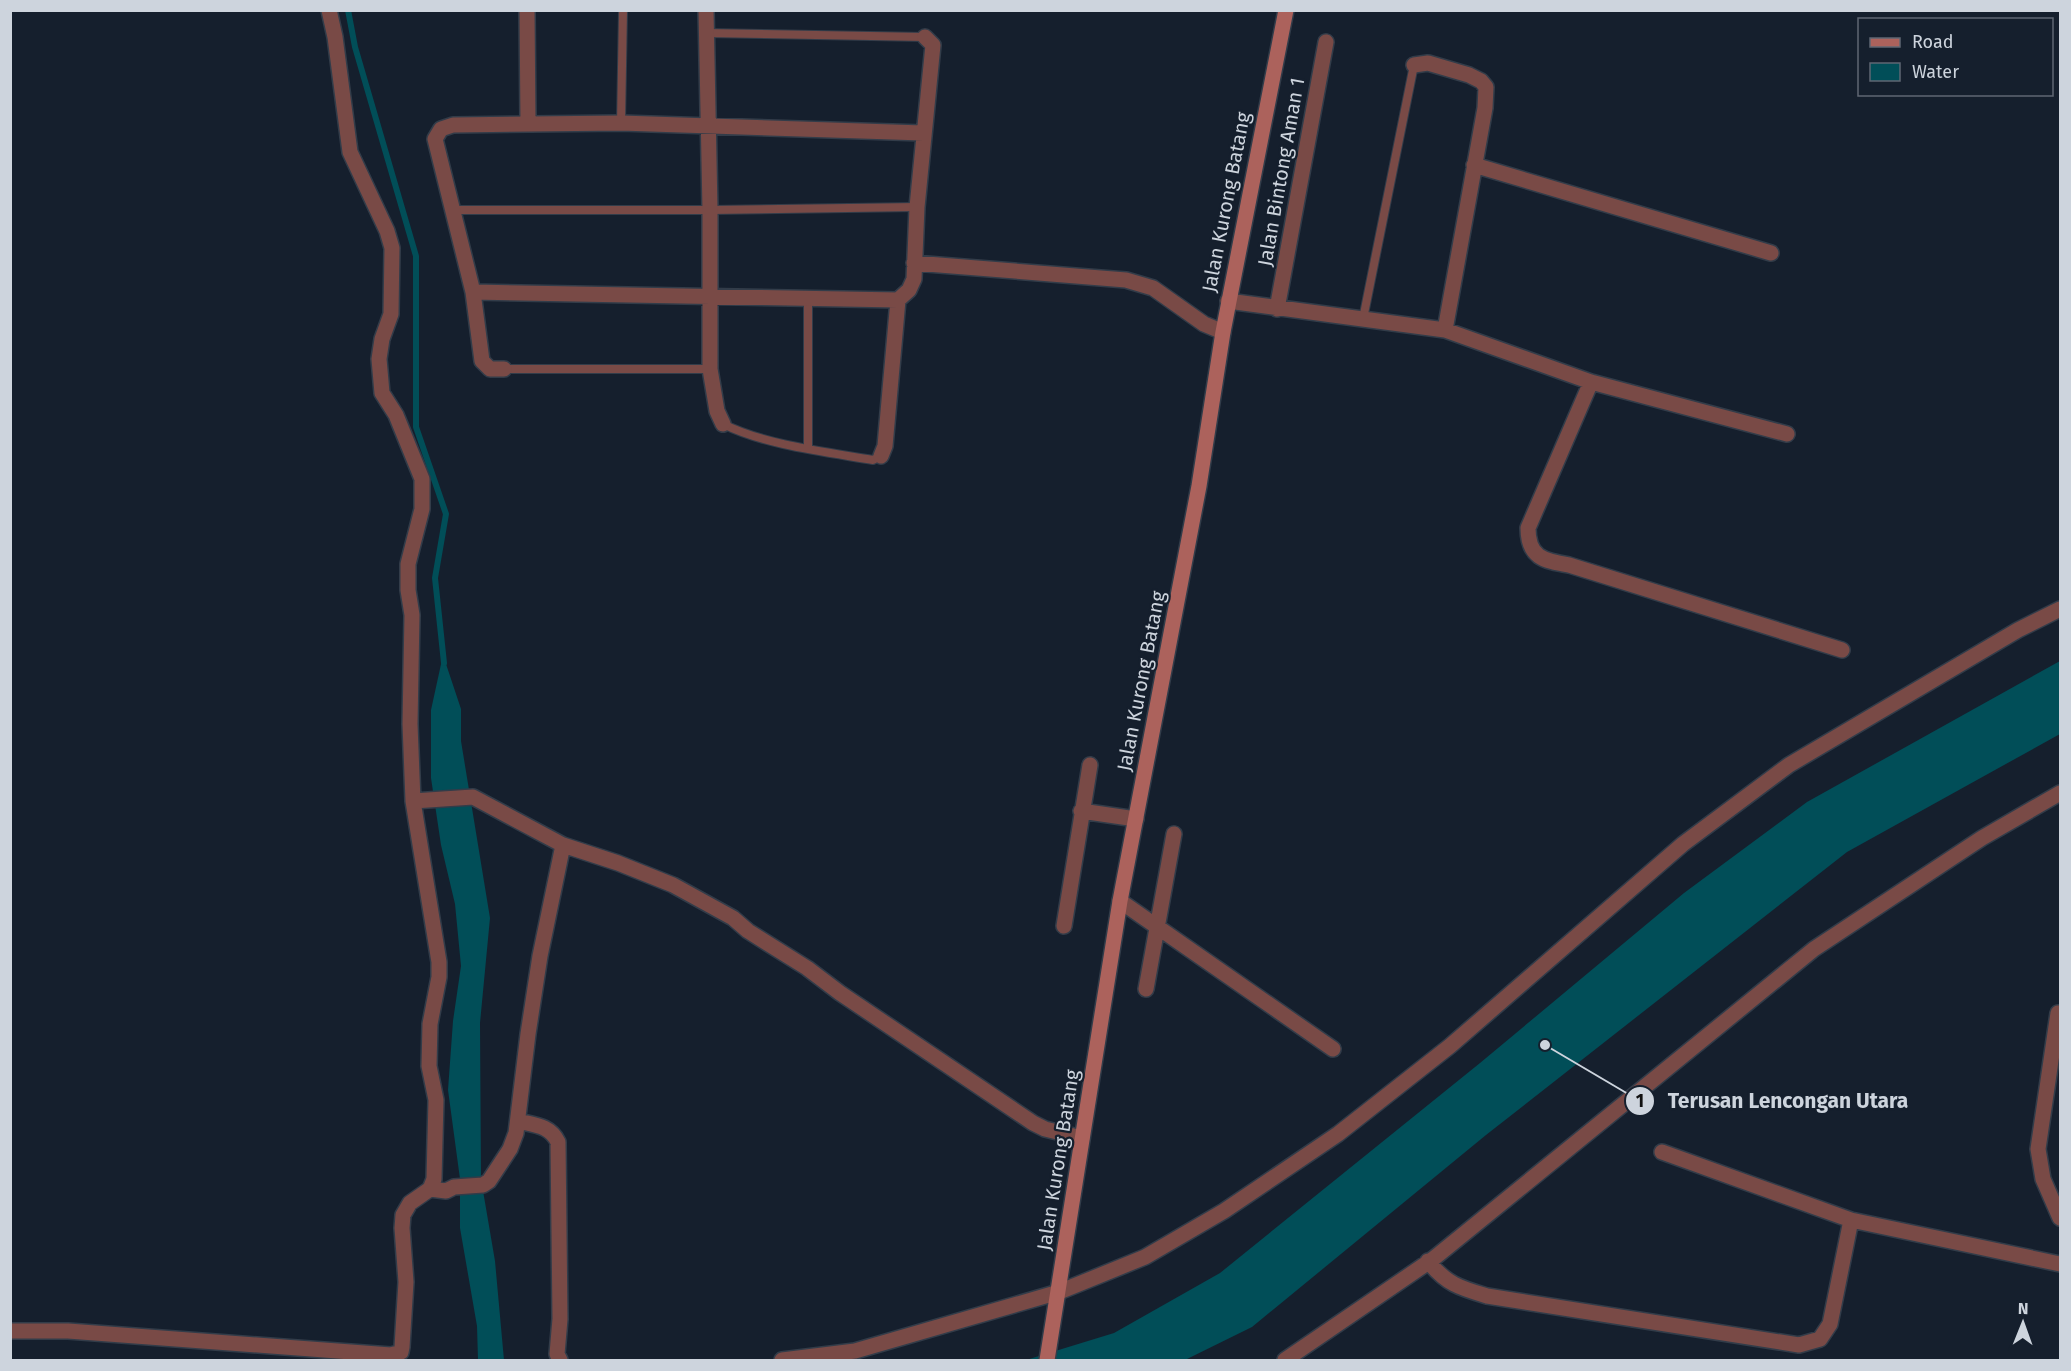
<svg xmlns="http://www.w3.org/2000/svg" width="2071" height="1371" viewBox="0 0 2071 1371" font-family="'Fira Sans',sans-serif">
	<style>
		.water { fill: #014e58 }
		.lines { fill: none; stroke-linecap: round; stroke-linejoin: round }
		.stream { stroke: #014e58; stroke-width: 6 }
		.lane-casing { stroke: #323c49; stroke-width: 10 }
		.street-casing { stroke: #323c49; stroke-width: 18 }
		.secondary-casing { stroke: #323c49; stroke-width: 18 }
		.lane { stroke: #794a46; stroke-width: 8 }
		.street { stroke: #794a46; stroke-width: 15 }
		.secondary { stroke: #ac625c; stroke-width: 15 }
		.labels { text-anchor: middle; stroke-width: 4.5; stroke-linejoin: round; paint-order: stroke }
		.street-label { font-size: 20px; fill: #cdd4dd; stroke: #151f2d }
		.leader { fill: none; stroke: #cdd4dd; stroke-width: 2 }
		.callout-dot { fill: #cdd4dd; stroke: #151f2d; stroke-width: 2 }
		.mark-label { font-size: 18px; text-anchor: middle; font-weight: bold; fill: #111 }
		.callout-label { font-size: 21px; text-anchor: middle; font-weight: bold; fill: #cdd4dd; stroke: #151f2d; stroke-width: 4.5; stroke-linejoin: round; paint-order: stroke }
	</style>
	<rect width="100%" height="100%" fill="#151f2d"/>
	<!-- water -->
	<path class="water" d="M443,655L461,709V741L490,918L480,1023L481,1179L495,1261L504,1360H478L477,1326L460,1228V1179L448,1090L453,1021L461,966L455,904L441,845L431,778V710Z
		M2060,661V734L1847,852L1486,1135L1252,1327L1185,1360H1026L1114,1333L1220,1273L1480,1063L1684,893L1807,802Z"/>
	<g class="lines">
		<!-- stream -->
		<path class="stream" d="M348,10L355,47L416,256V427L446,514L435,578L444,663"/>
		<defs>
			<path id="lane" d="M706,33L925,37
				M621,123L623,10
				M453,210H710L917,207
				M1363,319L1414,65
				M504,369H710
				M723,424C765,445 826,452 873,460L881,456
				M808,448V300"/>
			<path id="street" d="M527,10L528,123
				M706,10L710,210V369L717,411L723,424
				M1414,65L1428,63L1469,75L1481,81L1486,87L1485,108L1445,330
				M1474,165L1771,253
				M914,263L1126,280L1153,288L1204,324L1223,332
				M473,292L898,300
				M1228,301L1445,330L1591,382L1787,434
				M1277,309L1326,42
				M504,369H490L482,361L473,292L435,139L441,129L453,125L621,123L923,133
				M1591,382L1528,528C1528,557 1543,561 1569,565L1842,650
				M881,456L885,446L898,300L909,290L914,279L917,207L933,45L925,37
				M413,801L473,797L563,845
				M1081,811L1136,819
				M1120,901L1333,1049
				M1064,926L1090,765
				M1146,989L1174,834
				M2058,1013L2038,1149L2043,1179L2060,1218
				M518,1121C534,1125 550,1125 558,1142L560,1319L557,1354L560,1360
				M1662,1152L1851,1220
				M430,1189L446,1191L454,1187L483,1185L489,1181L510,1149L516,1133L528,1034L540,956L563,845L618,863L673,885L733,918L748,931L807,968L840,993L1033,1123L1045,1129L1082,1138
				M1428,1261C1446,1284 1460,1288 1487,1296L1799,1345L1820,1339L1830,1324L1851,1220L2060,1264
				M10,1331H68L391,1355L401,1352L402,1347L406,1282L402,1228L403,1215L410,1203L430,1189L434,1179L436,1100L429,1066L430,1024L439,977V962L413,801L410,724L412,615L408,590V564L422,509V479L396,415L382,393L379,359L382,339L391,314L392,248L387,231L350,152L335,37L329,10
				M782,1360L855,1351L1059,1292L1145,1257L1224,1211L1338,1134L1450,1046L1683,844L1789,765L2018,630L2060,609
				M1285,1360L1433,1259L1814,949L1982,838L2060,793"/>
			<path id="secondary" d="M1047,1360L1120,901L1199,486L1223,332L1286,10"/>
		</defs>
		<!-- lane casing -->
		<use href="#lane" class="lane-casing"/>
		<!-- street casing -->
		<use href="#street" class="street-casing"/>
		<!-- secondary casing -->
		<use href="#secondary" class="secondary-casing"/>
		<!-- lane -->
		<use href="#lane" class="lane"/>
		<!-- street -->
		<use href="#street" class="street"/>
		<!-- secondary -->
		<use href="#secondary" class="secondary"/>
	</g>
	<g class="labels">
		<!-- street labels -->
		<g class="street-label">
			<text transform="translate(1281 172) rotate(-80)" y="7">Jalan Bintong Aman 1</text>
			<text transform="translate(1226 202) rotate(-79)" y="7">Jalan Kurong Batang</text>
			<text transform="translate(1141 681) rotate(-79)" y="7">Jalan Kurong Batang</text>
			<text transform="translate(1058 1160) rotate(-81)" y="7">Jalan Kurong Batang</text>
		</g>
	</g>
	<!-- callouts -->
	<path class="leader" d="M1545 1045L1640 1101"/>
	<g class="callout-dot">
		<circle cx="1545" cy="1045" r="6"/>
		<circle cx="1640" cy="1101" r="15"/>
	</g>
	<g class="mark-label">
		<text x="1640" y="1107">1</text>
	</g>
	<g class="callout-label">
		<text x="1788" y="1108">Terusan Lencongan Utara</text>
	</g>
	<!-- border -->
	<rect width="2071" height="1371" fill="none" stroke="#cdd4dd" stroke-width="24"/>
	<!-- legend -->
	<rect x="1858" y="18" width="195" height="78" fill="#151f2d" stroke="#5f6773" stroke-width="1.5"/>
	<rect x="1870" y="38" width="30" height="9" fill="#ac625c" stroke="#5f6773" stroke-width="1.5"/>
	<text x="1912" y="48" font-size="18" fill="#cdd4dd">Road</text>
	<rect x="1870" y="63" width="30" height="18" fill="#014e58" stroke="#5f6773" stroke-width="1.5"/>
	<text x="1912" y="78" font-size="18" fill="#cdd4dd">Water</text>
	<!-- north arrow -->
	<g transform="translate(2023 1323) rotate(1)" stroke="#151f2d" stroke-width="4.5" paint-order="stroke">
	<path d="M0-4.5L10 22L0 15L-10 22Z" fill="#cdd4dd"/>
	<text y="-9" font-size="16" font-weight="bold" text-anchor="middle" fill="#cdd4dd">N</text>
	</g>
</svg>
